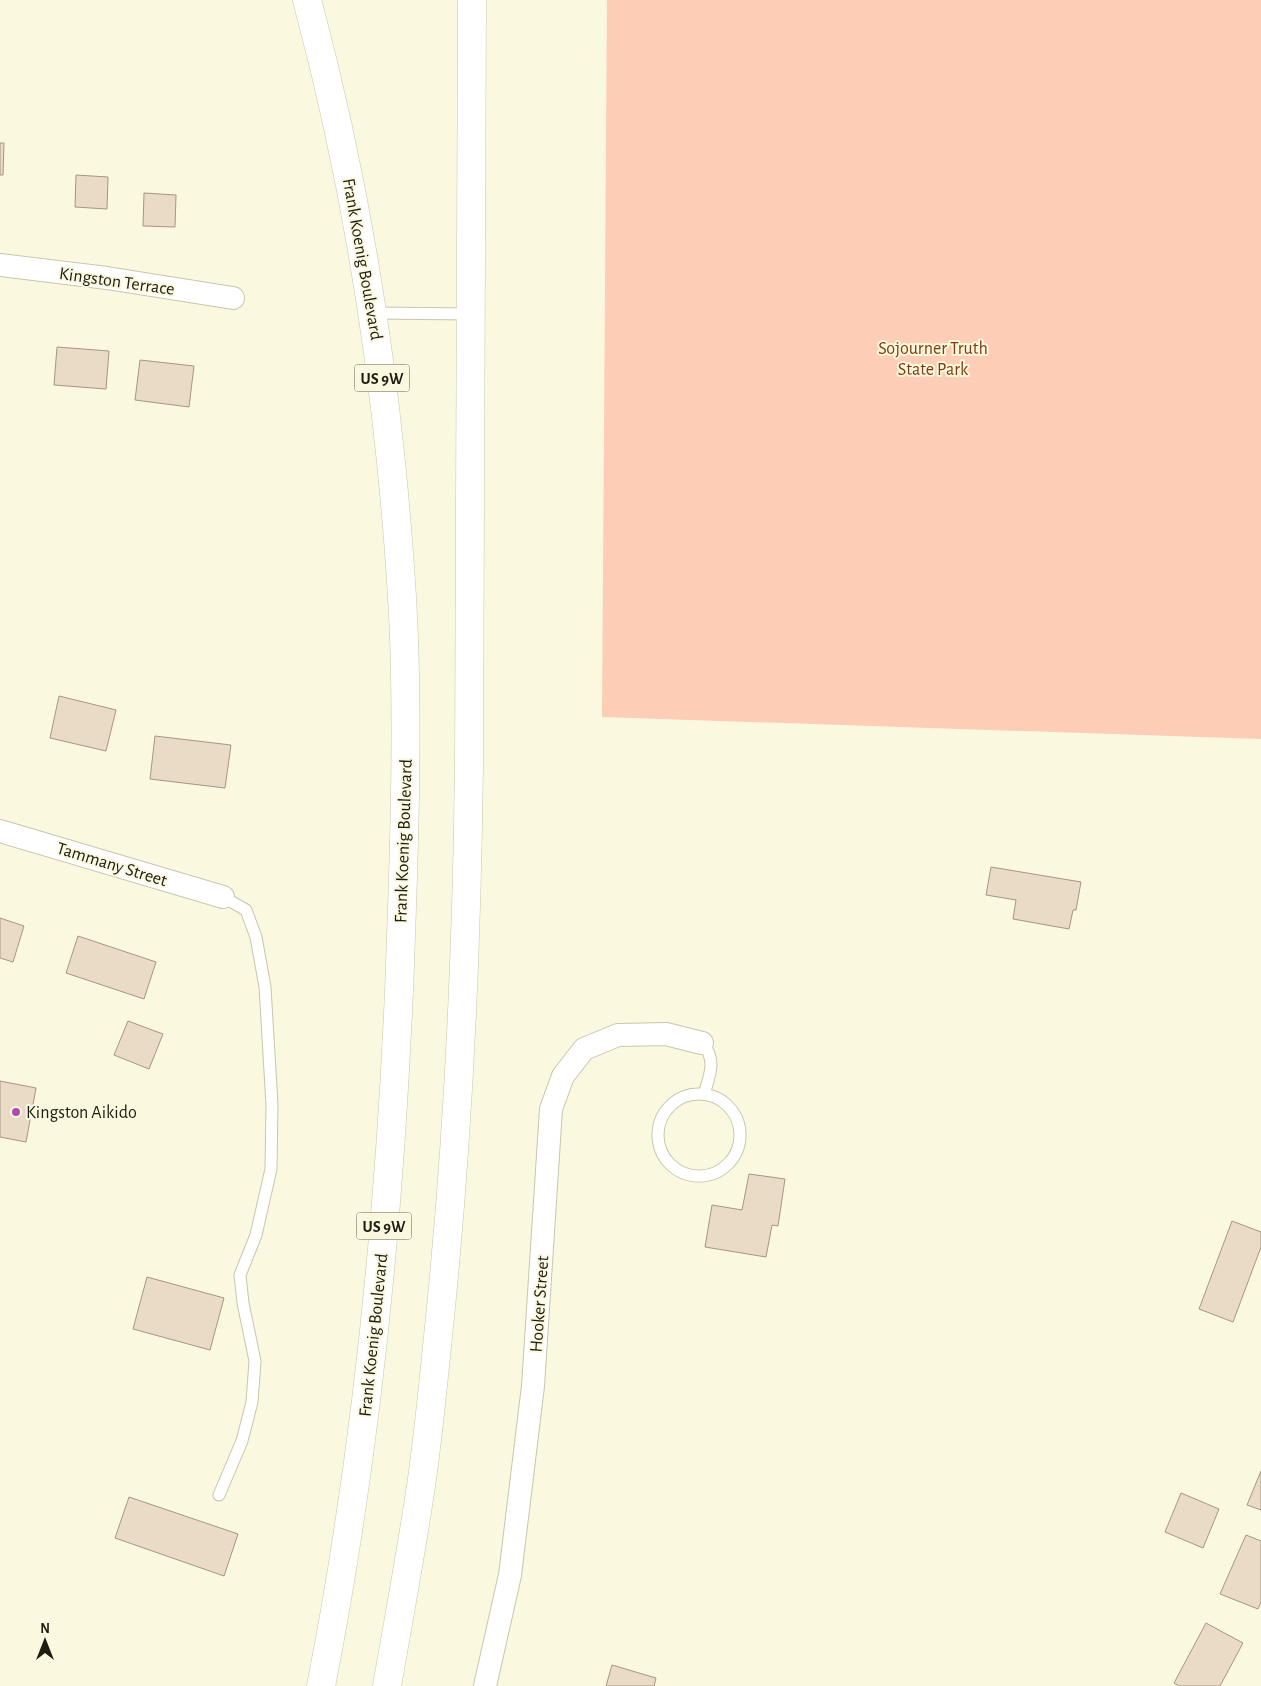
<svg xmlns="http://www.w3.org/2000/svg" width="1261" height="1686" viewBox="0 0 1261 1686" font-family="'Alegreya Sans',sans-serif">
	<style>
		.green { fill: #fdcdb5 }
		.building { fill: #eadbc6; stroke: #a59783 }
		.lines { fill: none; stroke-linecap: round; stroke-linejoin: round }
		.lane-casing { stroke: #c8c6ae; stroke-width: 13 }
		.street-casing { stroke: #c8c6ae; stroke-width: 24 }
		.primary-casing { stroke: #c8c6ae; stroke-width: 29 }
		.lane { stroke: #fff; stroke-width: 11 }
		.street { stroke: #fff; stroke-width: 22 }
		.primary { stroke: #fff; stroke-width: 28 }
		.poi-dot { fill: #ab4bb3; stroke: #faf8df; stroke-width: 2 }
		.labels { text-anchor: middle; stroke-width: 4; stroke-linejoin: round; paint-order: stroke }
		.shield { fill: #faf8df; stroke: #605f51; stroke-width: 1 }
		.shield-label { font-size: 16px; font-weight: bold; fill: #1e1d14 }
		.street-label { font-size: 18px; fill: #1e1d14; stroke: #faf8df }
		.park-label { font-size: 18px; fill: #833a0a; stroke: #faf8df }
		.poi-label { font-size: 18px; fill: #1e1d14; stroke: #faf8df; text-anchor: start }
	</style>
	<rect width="100%" height="100%" fill="#faf8df"/>
	<!-- green -->
	<path class="green" d="M607,0H1261V739L602,717Z"/>
	<!-- building -->
	<path class="building" d="M0,143H4L3,175H0Z
		M76,175L108,177L107,209L75,207Z
		M144,193L176,195L175,227L143,226Z
		M57,347L109,351L106,389L54,385Z
		M140,360L194,366L189,407L135,400Z
		M59,696L116,710L106,751L50,738Z
		M155,736L231,745L225,788L150,779Z
		M991,867L1081,882L1076,910H1073L1069,929L1013,919L1016,900L986,895Z
		M0,918L24,926L13,962L0,958Z
		M78,936L156,962L144,999L66,973Z
		M128,1021L163,1034L149,1069L114,1055Z
		M0,1081L36,1088L26,1142L0,1137Z
		M749,1174L785,1179L778,1226L772,1225L766,1257L705,1247L712,1205L742,1210Z
		M1232,1221L1261,1232V1247L1233,1322L1199,1309Z
		M147,1277L224,1298L210,1350L133,1329Z
		M1261,1471V1510L1247,1505Z
		M1181,1493L1219,1509L1203,1548L1165,1532Z
		M129,1497L238,1534L224,1576L115,1538Z
		M1246,1535L1261,1541V1602L1258,1609L1220,1594Z
		M1206,1623L1243,1643L1220,1686H1179L1174,1683Z
		M612,1665L656,1678L654,1686H606Z"/>
	<g class="lines">
		<defs>
			<path id="lane" d="M373,313L471,314
				M702,1043C717,1059 710,1075 704,1094
				M658 1135a41 41 0 1 1 82 0a41 41 0 1 1-82 0Z
				M219,1495L242,1441L252,1402L255,1361L243,1303L240,1275L256,1235L271,1169L272,1105L265,987L256,937L246,910L223,897"/>
			<path id="street" d="M0,265L107,278L233,298
				M0,831L223,897
				M485,1686L510,1575L533,1386L551,1109L563,1076L584,1049L618,1035L666,1034L702,1043"/>
			<path id="primary" d="M307,0C348,152 375,305 391,462C398,532 404,604 405,675C407,780 403,885 399,991C389,1224 366,1457 321,1686
				M387,1686C399,1617 412,1548 422,1479C430,1422 435,1365 441,1307C459,1126 467,944 469,762L472,0"/>
		</defs>
		<!-- lane casing -->
		<use href="#lane" class="lane-casing"/>
		<!-- street casing -->
		<use href="#street" class="street-casing"/>
		<!-- primary casing -->
		<use href="#primary" class="primary-casing"/>
		<!-- lane -->
		<use href="#lane" class="lane"/>
		<!-- street -->
		<use href="#street" class="street"/>
		<!-- primary -->
		<use href="#primary" class="primary"/>
	</g>
	<!-- markers -->
	<circle class="poi-dot" cx="16" cy="1112" r="5"/>
	<g class="labels">
		<!-- shield labels -->
		<g class="shield">
			<rect x="354.5" y="364.5" width="55" height="27" rx="4"/>
			<rect x="356.5" y="1212.5" width="55" height="27" rx="4"/>
		</g>
		<g class="shield-label">
			<text x="382" y="384">US 9W</text>
			<text x="384" y="1232">US 9W</text>
		</g>
		<!-- street labels -->
		<g class="street-label">
			<text transform="translate(363 259) rotate(80)" y="6">Frank Koenig Boulevard</text>
			<text transform="translate(117 281) rotate(8)" y="6">Kingston Terrace</text>
			<text transform="translate(403 841) rotate(-88)" y="6">Frank Koenig Boulevard</text>
			<text transform="translate(112 864) rotate(17)" y="6">Tammany Street</text>
			<text transform="translate(539 1304) rotate(-86)" y="6">Hooker Street</text>
			<text transform="translate(373 1335) rotate(-84)" y="6">Frank Koenig Boulevard</text>
		</g>
		<!-- park labels -->
		<g class="park-label">
			<text x="933" y="354">Sojourner Truth<tspan x="933" dy="21">State Park</tspan></text>
		</g>
		<!-- poi labels -->
		<g class="poi-label">
			<text x="26" y="1118">Kingston Aikido</text>
		</g>
	</g>
	<!-- north arrow -->
	<g transform="translate(45 1641)" stroke="#faf8df" stroke-width="4" paint-order="stroke">
	<path d="M0-4L9 19L0 12L-9 19Z" fill="#1e1d14"/>
	<text y="-8" font-size="14" font-weight="bold" text-anchor="middle" fill="#1e1d14">N</text>
	</g>
</svg>
